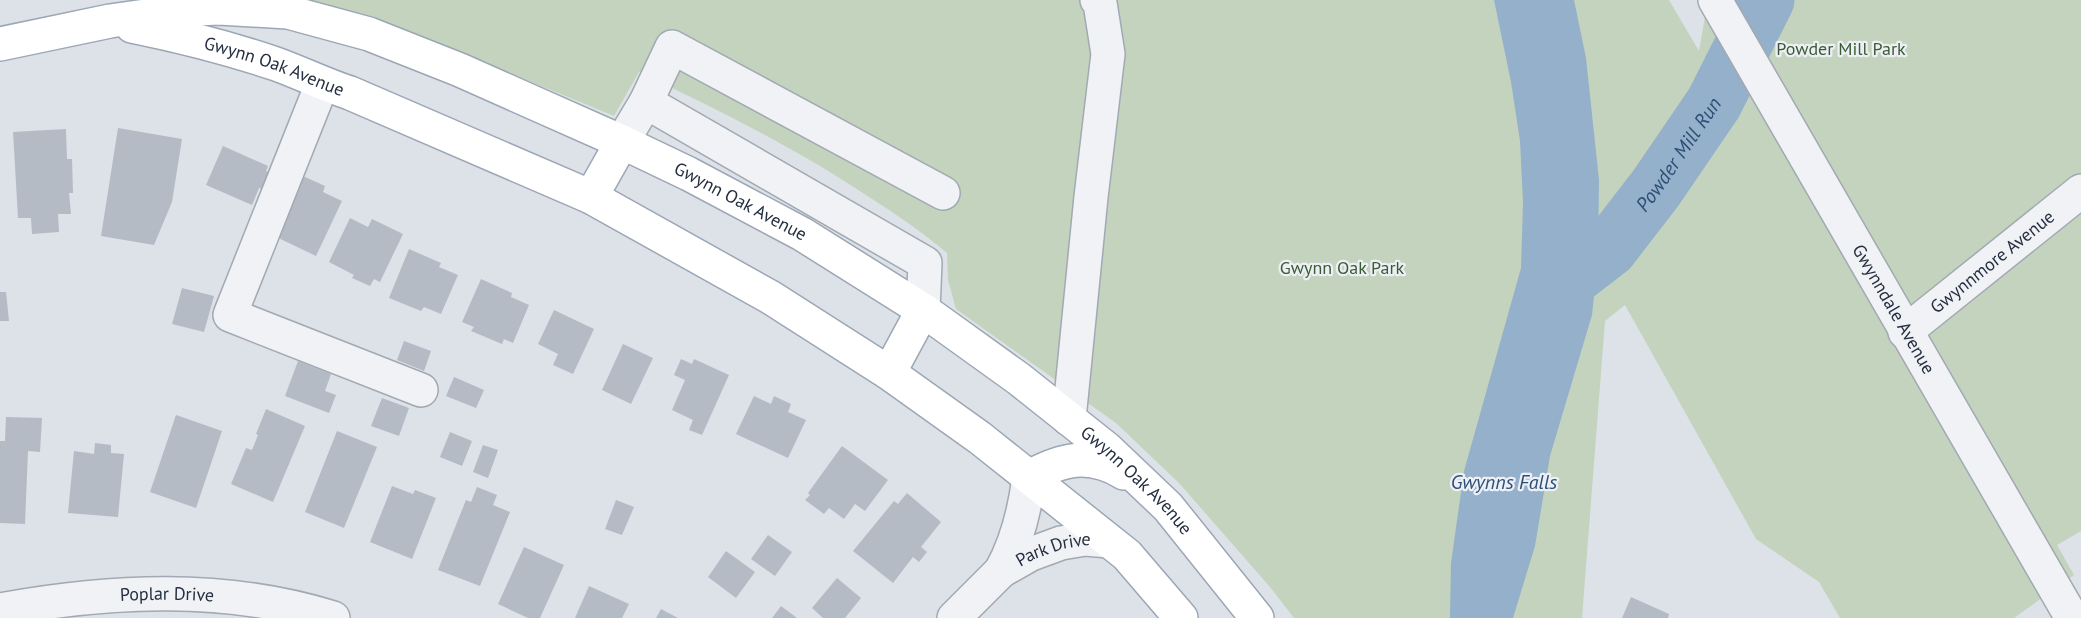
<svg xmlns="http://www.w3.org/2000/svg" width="2081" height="618" viewBox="0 0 2081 618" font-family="'PT Sans',sans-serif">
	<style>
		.green { fill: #c3d3bd }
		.water { fill: #95b0cb }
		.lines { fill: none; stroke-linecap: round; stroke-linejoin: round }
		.river { stroke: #95b0cb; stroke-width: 57 }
		.building { fill: #b4bbc5 }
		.minor-casing { stroke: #a2a9b2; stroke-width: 36 }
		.major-casing { stroke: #9ca6b5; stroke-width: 36 }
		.minor { stroke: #f0f2f6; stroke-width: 33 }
		.major { stroke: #fff; stroke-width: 33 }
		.labels { text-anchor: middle; stroke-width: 4.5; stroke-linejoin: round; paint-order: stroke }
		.park-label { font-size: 18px; fill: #3b5c32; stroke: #ecf0f6 }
		.street-label { font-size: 18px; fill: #252f40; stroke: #ecf0f6 }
		.water-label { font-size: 20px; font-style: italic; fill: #2d4f76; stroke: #ecf0f6 }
	</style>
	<rect width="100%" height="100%" fill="#dde2e8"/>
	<!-- green -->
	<path class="green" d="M307,0H1669L1699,51L1708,0H2081V531L2057,545L2074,575L2014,618H1840L1819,582L1756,539L1625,305L1605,321L1582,618H1294L1270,587L1179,483L1116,423L956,309L948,280L947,253C922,232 896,214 869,197C796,148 718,110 639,72L614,116L374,17Z"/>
	<!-- water -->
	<path class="water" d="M1494,0H1574L1586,58L1599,180L1598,258L1592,315L1550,456L1535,546L1513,618H1450L1451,563L1464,471L1521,268L1523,202L1520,141L1511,82Z"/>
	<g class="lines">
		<!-- river -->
		<path class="river" id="s1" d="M1561,286L1609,249L1656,188L1714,103L1766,0"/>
	</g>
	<!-- building -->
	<path class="building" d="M118,128L182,139L172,202L154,245L101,236Z
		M66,129L67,159H72L73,193H69L71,214H58L59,232L32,234L31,218H18L13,132Z
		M223,146L268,166L266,171L278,177L271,193L259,188L252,205L206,185Z
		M294,172L325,186L323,192L342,201L316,256L270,234Z
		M350,218L368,227L372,219L403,234L380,282L374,279L370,286L352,278L354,275L329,262Z
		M409,249L441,263L439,267L458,275L441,314L424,307L421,311L389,298Z
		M481,279L512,293L511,297L529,305L513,343L504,339L502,344L471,331L474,327L462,322Z
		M182,288L214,296L204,332L172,324Z
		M0,292H6L9,321H0Z
		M554,310L594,329L573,374L553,365L558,354L538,344Z
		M404,341L431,351L424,371L397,360Z
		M623,344L653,358L631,404L602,390Z
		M681,359L692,364L694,359L729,375L702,435L689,430L693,420L672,410L685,380L674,375Z
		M298,361L331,374L325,391L336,395L329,413L285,396Z
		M454,377L484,390L476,408L446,396Z
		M754,396L771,404L774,396L791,404L788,412L806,420L788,458L736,434Z
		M382,398L409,408L399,436L371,426Z
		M266,409L305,426L273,502L231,484L246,448L252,450L258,435L256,434Z
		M176,415L222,431L196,508L150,492Z
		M6,417L42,418L40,452L28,451L25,524L0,523V441H5Z
		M337,431L377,447L344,528L305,512Z
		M450,432L472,441L462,466L440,457Z
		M95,443L111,445V453L124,454L118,517L68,513L74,451L94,454Z
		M483,445L498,450L488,478L473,472Z
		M842,446L888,480L865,511L855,504L844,519L829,508L824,514L805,500L810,495L808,493Z
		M392,486L413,494L415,490L436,498L412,559L370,542Z
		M477,487L497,495L493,505L510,512L480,586L438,570L466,500L471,502Z
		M907,493L941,522L921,547L927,552L919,562L913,557L893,583L853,551L894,501L898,504Z
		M616,500L634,507L622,535L605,529Z
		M768,535L792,552L775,576L751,559Z
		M524,547L564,565L540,618H528L498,604Z
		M726,551L755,572L736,598L708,577Z
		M837,578L861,598L845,618H823L812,608Z
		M589,586L629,604L622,618H575Z
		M1631,597L1669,614L1668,618H1622Z
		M781,606L797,618H772Z
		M661,609L678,618H656Z"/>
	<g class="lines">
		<defs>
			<g id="minor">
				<path id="s2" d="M1715,0L2072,618"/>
				<path d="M322,84L230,315L421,390"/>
				<path d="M646,102L672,47L943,193"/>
				<path d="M622,142L646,102L925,263L923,310"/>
				<path id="s3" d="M1905,332L2081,191"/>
				<path d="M1069,419L1091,197L1108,54L1100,3L1097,0"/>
				<path d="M1001,571C1017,542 1025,510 1029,477"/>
				<path id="s4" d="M0,610C110,590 225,584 333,618"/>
				<path id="s5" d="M954,618L1001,571L1031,554L1061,543L1085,539L1109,541"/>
			</g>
			<g id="major">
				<path id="s6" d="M132,26C181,36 229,48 276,64C301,73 325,85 350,93L591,197L770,297L889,373L980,438L1127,555L1181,618"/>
				<path id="s7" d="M0,44L110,21L196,9L219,8L288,12L369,34L460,70L622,142L689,174L802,234L923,310L1019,379L1107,449L1168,507L1257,618"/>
				<path d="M591,197L622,142"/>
				<path d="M889,373L923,310"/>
				<path d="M1029,477C1062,459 1089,452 1124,473"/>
			</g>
		</defs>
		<!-- minor casing -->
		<use href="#minor" class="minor-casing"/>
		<!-- major casing -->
		<use href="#major" class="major-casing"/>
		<!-- minor -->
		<use href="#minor" class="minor"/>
		<!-- major -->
		<use href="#major" class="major"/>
	</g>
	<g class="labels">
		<!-- park labels -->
		<g class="park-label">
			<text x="1841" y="55">Powder Mill Park</text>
			<text x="1342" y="274">Gwynn Oak Park</text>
		</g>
		<!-- street labels -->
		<g class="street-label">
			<text dy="6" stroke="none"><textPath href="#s6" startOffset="148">Gwynn Oak Avenue</textPath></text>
			<text dy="6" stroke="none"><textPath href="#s7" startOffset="783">Gwynn Oak Avenue</textPath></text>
			<text dy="6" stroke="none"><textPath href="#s3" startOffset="112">Gwynnmore Avenue</textPath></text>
			<text dy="6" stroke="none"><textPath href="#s2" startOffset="357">Gwynndale Avenue</textPath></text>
			<text dy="6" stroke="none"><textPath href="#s7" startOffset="1269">Gwynn Oak Avenue</textPath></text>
			<text dy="6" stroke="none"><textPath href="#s5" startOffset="124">Park Drive</textPath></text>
			<text dy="6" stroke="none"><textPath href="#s4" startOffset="168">Poplar Drive</textPath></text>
		</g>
		<!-- water labels -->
		<g class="water-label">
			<text dy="7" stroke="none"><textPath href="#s1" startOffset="178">Powder Mill Run</textPath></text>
			<text x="1504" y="489">Gwynns Falls</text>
		</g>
	</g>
</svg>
